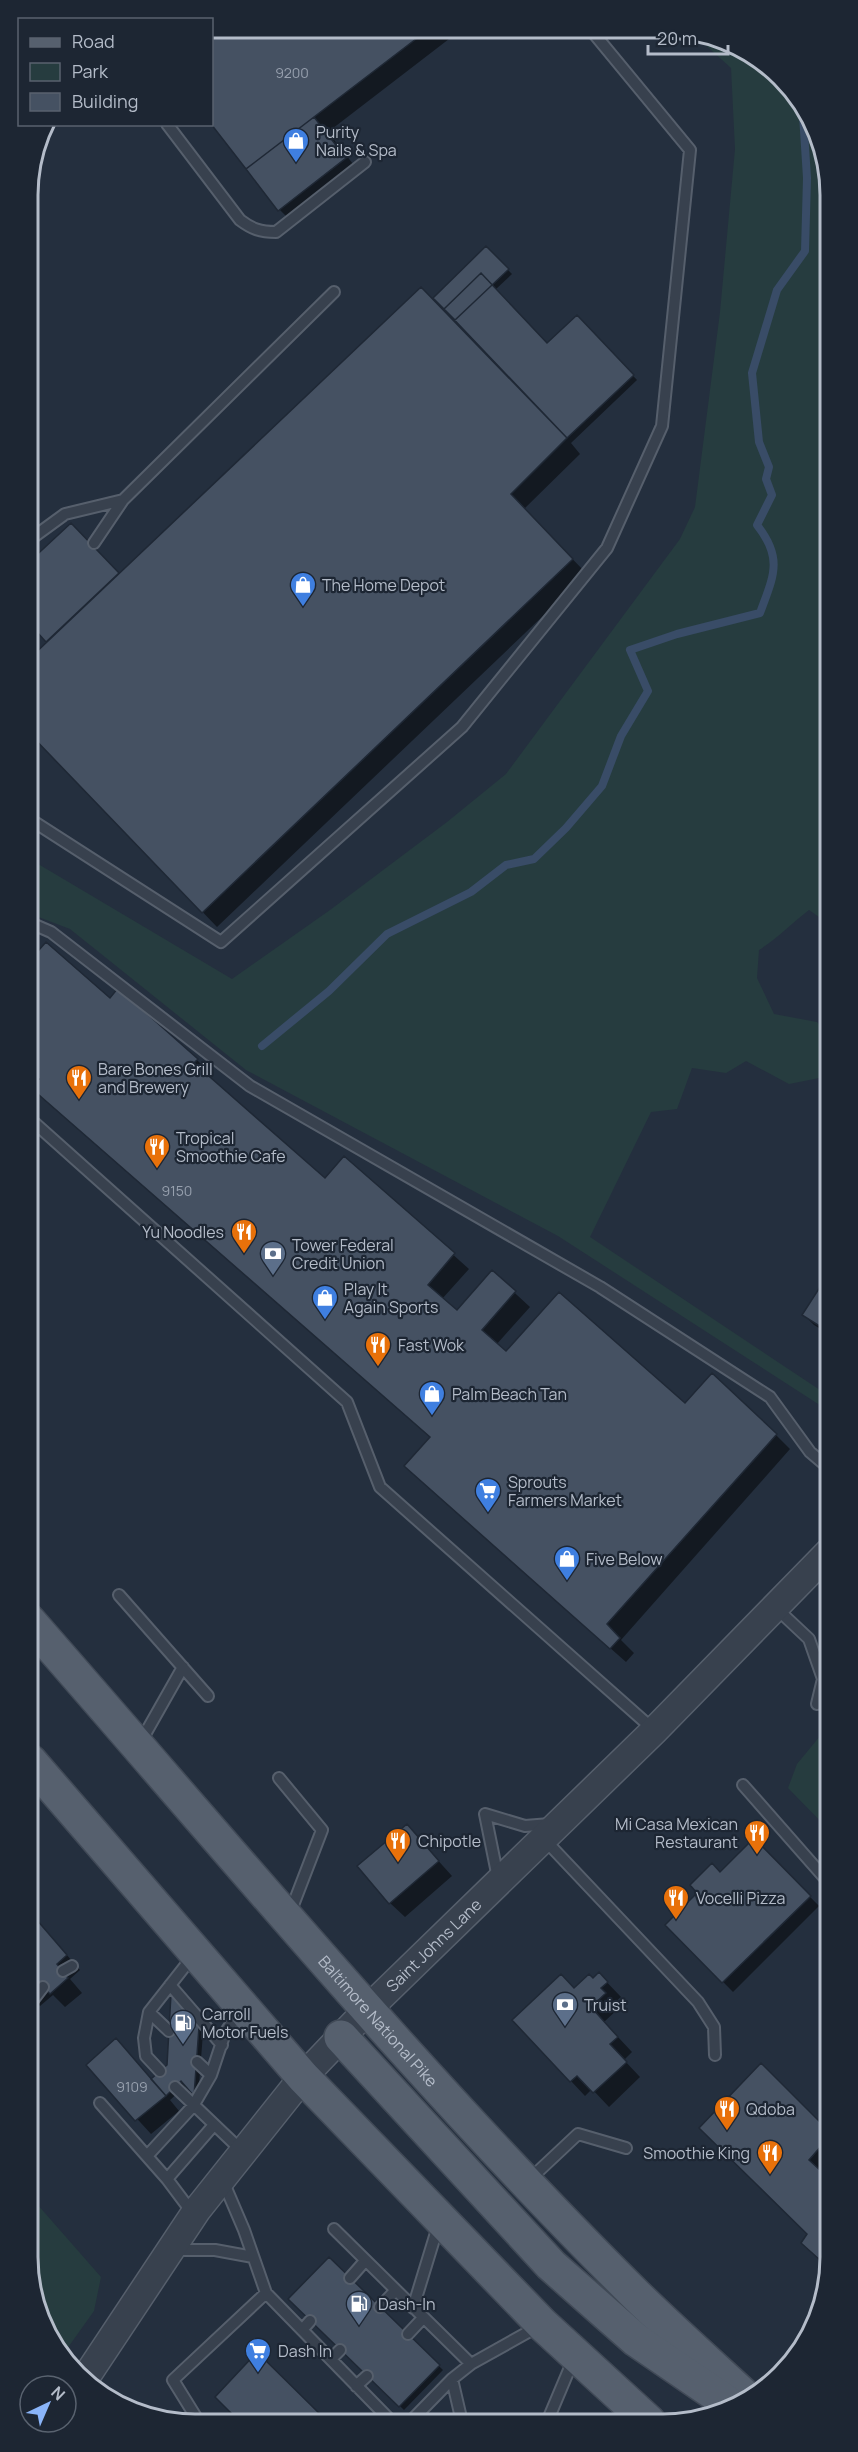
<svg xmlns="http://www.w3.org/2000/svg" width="858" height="2452" viewBox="0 0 858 2452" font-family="Manrope,sans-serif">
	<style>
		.green { fill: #263c3f }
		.shadow { fill: #0007 }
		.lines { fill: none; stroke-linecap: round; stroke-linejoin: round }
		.stream { stroke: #394c67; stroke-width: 8 }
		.building { fill: #455162; stroke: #1f2835; stroke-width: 1.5 }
		.service-casing { stroke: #565f6c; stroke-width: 14 }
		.tertiary-casing { stroke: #565f6c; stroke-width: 30 }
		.primary-casing { stroke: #414a57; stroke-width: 36 }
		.service { stroke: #38414e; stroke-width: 10 }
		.tertiary { stroke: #38414e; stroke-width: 27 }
		.primary { stroke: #56606e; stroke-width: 33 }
		.labels { text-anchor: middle; stroke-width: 4.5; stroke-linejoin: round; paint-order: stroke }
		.number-label { font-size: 14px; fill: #98a1af }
		.poi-label { font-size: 16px; fill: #b4bcc9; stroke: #1d2633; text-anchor: start }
		.street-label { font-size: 16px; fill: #b4bcc9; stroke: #1d2633 }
		.rim { fill: none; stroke: #b4bcc9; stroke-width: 3 }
	</style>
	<rect width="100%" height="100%" fill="#242f3e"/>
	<!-- green -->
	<path class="green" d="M689,30H697L782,76L828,161L829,924L809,910C792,923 777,939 759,950L757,978L774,1014L817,1022L829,1035V1068L819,1078L789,1084L746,1061L726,1073L692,1068L677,1109L651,1112L590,1237L829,1396V1411L558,1236L246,1070L70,929L28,913V858L232,979L330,910L447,822L506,774L680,539L695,507L720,312L735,149L731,68Z
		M830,1724V1831L788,1788L797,1764Z
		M30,2196L101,2277L94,2311L64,2353L30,2291Z"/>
	<!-- shadow -->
	<path class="shadow" d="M212,27L462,29L328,132L360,173L294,224L280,210L212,122Z
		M486,248L512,274L495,290L547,345L577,317L637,380L571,443L580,454L524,509L587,574L217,927L28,730L49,642L28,620V566L71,525L119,576L518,389L521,387L435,298Z
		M28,959L110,1000L197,1060L211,1074L208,1078L325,1180L345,1158L469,1269L442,1299L457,1312L492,1272L530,1307L496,1345L506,1353L776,1435L790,1449L621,1640L634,1653L626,1662L420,1480L431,1438L33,1088L40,1080L29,1071Z
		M820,1289L829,1294V1334L814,1325L804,1315Z
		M407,1826L452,1876L405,1917L390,1903Z
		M754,1840L819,1906L733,1992L667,1925Z
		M30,1913L80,1970L70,1979L82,1993L65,2007L53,1995L40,2006L30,1996Z
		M599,1974L621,1997L614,2003L619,2008L604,2022L632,2052L624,2060L640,2077L609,2107L592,2089L585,2096L514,2020L593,1980Z
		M176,2001L203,2033L198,2098L187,2085L170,2100L179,2111L151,2134L88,2065L116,2040L152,2080L168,2066Z
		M761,2066L830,2134L831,2175L828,2178L831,2181L830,2269L803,2242L809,2234Z
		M329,2259L443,2370L404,2410L290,2299Z"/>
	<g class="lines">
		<!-- stream -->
		<path class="stream" d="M262,1046L329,991L387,934L471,892L506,865L534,859L566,828L602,786L621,736L648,691L630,650L677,634L760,613C773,577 784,559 757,525L772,495L766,479L769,467L759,442L752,373L777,290L805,251L807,178L803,115"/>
	</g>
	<!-- building -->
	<path class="building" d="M212,27L429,29L246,169L211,124Z
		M314,117L346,158L278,211L246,169Z
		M486,246L509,269L455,320L433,298Z
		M481,273L547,343L577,315L634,375L567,438L444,309Z
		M421,287L567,438L511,494L573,559L202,913L28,732V660Z
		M71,523L119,573L46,642L28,622V563Z
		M46,942L110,998L118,988L198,1059L194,1063L325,1178L344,1156L455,1253L428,1285L457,1310L492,1270L516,1291L482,1330L506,1351L559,1292L685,1403L712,1373L777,1434L607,1624L620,1638L610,1649L404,1466L430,1437L31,1088L39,1079L29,1071L28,957L31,959Z
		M820,1287L829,1293V1332L802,1315Z
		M407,1824L439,1861L389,1904L357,1866Z
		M754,1838L811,1896L722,1983L665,1925L697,1893L690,1885L712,1863L720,1872Z
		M30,1912L67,1955L57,1964L68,1978L50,1994L38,1981L30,1988Z
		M599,1972L608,1982L601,1988L606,1993L591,2007L618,2037L610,2044L627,2062L593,2093L577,2076L570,2082L512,2020L561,1974L574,1988L589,1974L593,1978Z
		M171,1994L199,2027L194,2096L181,2081L166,2096L151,2079L167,2065Z
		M116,2038L166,2096L135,2121L86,2065Z
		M761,2063L830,2132V2136L809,2160L831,2180L830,2269L801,2243L807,2234L699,2128Z
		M329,2257L440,2365L399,2407L288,2299Z
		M257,2352L328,2422H240L215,2397Z"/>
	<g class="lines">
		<defs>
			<path id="service" d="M167,124L240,220C252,229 260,232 276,232L365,162
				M28,541L65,514L123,500L334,292
				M94,543L123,500
				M28,818L221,942L462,727L607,548L662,426L690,150L591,30
				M28,922L51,932L250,1086L600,1287L770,1397L810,1452L830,1469
				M29,1118L347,1402L380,1487L654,1730
				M119,1595L208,1696
				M776,1608L809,1639L823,1679L817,1704
				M140,1743L183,1667
				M279,1778L322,1830L290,1913
				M743,1785L830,1884
				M544,1839L698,2002L714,2027L715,2055
				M498,1878L485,1814L525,1826L550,1824
				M63,1971L72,1966
				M170,1985L222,2045
				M30,2004L43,1987
				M149,2012L169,2031
				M197,2062L211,2075L225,2033L241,2009
				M160,2071L146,2056L144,2038L149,2012L193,1956
				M175,2087L242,2151
				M100,2103L167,2179L194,2215
				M147,2156L193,2106L211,2075
				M167,2179L213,2126
				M529,2180L578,2134L626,2148
				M223,2181L244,2230L266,2293L392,2422
				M334,2229L471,2364
				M173,2250H215L253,2257
				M350,2278L365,2261
				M380,2307L395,2291
				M413,2308L439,2223
				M302,2330L310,2321
				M408,2334L423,2318
				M331,2359L340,2350
				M452,2379L462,2422
				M356,2386L367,2376
				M199,2422L173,2380L266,2293
				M410,2422L452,2379L471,2364L539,2326
				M547,2422L574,2358"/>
			<g id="tertiary">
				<path id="s1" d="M84,2380L197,2210L303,2077L368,2009L654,1731L830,1551"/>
			</g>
			<g id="primary">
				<path id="s2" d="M29,1621C228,1848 421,2082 636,2295C673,2331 712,2366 750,2401"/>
				<path d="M30,1761L303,2077L542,2324L649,2422"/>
				<path d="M341,2037L551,2265L636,2340L728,2403"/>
			</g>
		</defs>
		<!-- service casing -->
		<use href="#service" class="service-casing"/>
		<!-- tertiary casing -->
		<use href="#tertiary" class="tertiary-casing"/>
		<!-- primary casing -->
		<use href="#primary" class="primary-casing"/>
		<!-- service -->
		<use href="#service" class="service"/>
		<!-- tertiary -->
		<use href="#tertiary" class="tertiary"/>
		<!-- primary -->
		<use href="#primary" class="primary"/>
	</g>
	<!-- icons -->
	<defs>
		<symbol id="shop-pin" viewBox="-11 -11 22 30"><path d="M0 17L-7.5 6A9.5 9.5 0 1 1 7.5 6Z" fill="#3f7fe0" stroke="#1d2633"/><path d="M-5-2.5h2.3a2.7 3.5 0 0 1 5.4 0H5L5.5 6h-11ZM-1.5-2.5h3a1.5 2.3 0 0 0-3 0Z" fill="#fff"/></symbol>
		<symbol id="restaurant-pin" viewBox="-11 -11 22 30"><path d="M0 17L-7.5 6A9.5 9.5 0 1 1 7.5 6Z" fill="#e8710a" stroke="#1d2633"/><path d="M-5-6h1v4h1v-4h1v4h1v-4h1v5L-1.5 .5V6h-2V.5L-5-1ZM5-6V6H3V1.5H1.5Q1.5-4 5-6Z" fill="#fff"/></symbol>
		<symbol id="bank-pin" viewBox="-11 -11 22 30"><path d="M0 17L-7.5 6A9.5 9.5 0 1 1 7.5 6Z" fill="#5c6f8a" stroke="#1d2633"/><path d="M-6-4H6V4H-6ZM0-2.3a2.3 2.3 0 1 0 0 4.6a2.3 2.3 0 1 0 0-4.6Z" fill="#fff"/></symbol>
		<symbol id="supermarket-pin" viewBox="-11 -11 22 30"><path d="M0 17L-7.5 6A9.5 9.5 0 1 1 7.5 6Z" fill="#3f7fe0" stroke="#1d2633"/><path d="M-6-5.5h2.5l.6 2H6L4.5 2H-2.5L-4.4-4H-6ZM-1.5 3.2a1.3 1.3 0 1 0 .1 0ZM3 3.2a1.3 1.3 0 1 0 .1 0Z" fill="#fff"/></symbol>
		<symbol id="fuel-pin" viewBox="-11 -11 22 30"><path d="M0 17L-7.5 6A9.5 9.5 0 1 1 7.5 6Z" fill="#5c6f8a" stroke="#1d2633"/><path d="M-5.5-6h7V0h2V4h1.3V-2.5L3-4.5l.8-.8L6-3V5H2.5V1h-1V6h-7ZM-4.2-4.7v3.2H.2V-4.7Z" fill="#fff"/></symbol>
	</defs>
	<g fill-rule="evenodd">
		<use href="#shop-pin" x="281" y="126" width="30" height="40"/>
		<use href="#shop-pin" x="288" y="570" width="30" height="40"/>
		<use href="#restaurant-pin" x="64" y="1063" width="30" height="40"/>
		<use href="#restaurant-pin" x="142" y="1132" width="30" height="40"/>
		<use href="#restaurant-pin" x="229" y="1217" width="30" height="40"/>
		<use href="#bank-pin" x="258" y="1239" width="30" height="40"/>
		<use href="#shop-pin" x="310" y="1283" width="30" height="40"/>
		<use href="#restaurant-pin" x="363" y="1330" width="30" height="40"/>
		<use href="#shop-pin" x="417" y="1379" width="30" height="40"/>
		<use href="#supermarket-pin" x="473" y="1476" width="30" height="40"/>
		<use href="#shop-pin" x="552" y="1544" width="30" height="40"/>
		<use href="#restaurant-pin" x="742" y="1818" width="30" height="40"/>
		<use href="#restaurant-pin" x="383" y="1826" width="30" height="40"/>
		<use href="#restaurant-pin" x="661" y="1883" width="30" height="40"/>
		<use href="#bank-pin" x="550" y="1990" width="30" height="40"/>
		<use href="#fuel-pin" x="168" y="2008" width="30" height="40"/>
		<use href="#restaurant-pin" x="712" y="2094" width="30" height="40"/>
		<use href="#restaurant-pin" x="755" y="2138" width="30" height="40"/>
		<use href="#fuel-pin" x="344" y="2289" width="30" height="40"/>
		<use href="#supermarket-pin" x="243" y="2336" width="30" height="40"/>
	</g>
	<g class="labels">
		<!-- number labels -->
		<g class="number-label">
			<text x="292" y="78">9200</text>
			<text x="177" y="1196">9150</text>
			<text x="132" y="2092">9109</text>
		</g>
		<!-- poi labels -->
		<g class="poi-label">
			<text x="316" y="138">Purity<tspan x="316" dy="18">Nails &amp; Spa</tspan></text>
			<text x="322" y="591">The Home Depot</text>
			<text x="98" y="1075">Bare Bones Grill<tspan x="98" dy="18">and Brewery</tspan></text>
			<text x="176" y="1144">Tropical<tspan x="176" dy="18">Smoothie Cafe</tspan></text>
			<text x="224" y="1238" text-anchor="end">Yu Noodles</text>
			<text x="292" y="1251">Tower Federal<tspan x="292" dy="18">Credit Union</tspan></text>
			<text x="344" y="1295">Play It<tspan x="344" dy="18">Again Sports</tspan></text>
			<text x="398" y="1351">Fast Wok</text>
			<text x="452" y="1400">Palm Beach Tan</text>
			<text x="508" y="1488">Sprouts<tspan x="508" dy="18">Farmers Market</tspan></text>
			<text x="586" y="1565">Five Below</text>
			<text x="738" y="1830" text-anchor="end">Mi Casa Mexican<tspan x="738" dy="18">Restaurant</tspan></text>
			<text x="418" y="1847">Chipotle</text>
			<text x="696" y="1904">Vocelli Pizza</text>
			<text x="584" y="2011">Truist</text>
			<text x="202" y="2020">Carroll<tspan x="202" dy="18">Motor Fuels</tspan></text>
			<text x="746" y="2115">Qdoba</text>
			<text x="750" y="2159" text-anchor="end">Smoothie King</text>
			<text x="378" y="2310">Dash-In</text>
			<text x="278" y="2357">Dash In</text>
		</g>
		<!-- street labels -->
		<g class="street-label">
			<text dy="6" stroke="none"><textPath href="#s1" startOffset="560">Saint Johns Lane</textPath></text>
			<text dy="6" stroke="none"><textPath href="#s2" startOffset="531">Baltimore National Pike</textPath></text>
		</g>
	</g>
	<!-- crop -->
	<path d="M0 0H858V2452H0ZM195 38H663A157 157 0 0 1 820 195V2257A157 157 0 0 1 663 2414H195A157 157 0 0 1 38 2257V195A157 157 0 0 1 195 38Z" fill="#1d2633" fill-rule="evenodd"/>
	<path class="rim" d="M195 38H663A157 157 0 0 1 820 195V2257A157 157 0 0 1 663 2414H195A157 157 0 0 1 38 2257V195A157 157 0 0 1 195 38Z"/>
	<!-- legend -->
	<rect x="18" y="18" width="195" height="108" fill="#1d2633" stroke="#59626f" stroke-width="1.5"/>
	<rect x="30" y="38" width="30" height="9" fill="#56606e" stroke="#59626f" stroke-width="1.5"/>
	<text x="72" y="48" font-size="18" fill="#b4bcc9">Road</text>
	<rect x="30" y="63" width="30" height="18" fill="#263c3f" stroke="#59626f" stroke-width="1.5"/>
	<text x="72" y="78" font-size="18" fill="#b4bcc9">Park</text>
	<rect x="30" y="93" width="30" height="18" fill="#455162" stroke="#59626f" stroke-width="1.5"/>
	<text x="72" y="108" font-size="18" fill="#b4bcc9">Building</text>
	<!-- north arrow -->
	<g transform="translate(48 2404) rotate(44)"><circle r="28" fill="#1d2633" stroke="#59626f" stroke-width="1.5"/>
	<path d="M0-4.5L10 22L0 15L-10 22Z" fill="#8ab4f8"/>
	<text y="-9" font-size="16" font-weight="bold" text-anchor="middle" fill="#b4bcc9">N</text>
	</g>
	<!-- scale -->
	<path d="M648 45v9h80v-9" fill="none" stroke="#b4bcc9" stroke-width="3"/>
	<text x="657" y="45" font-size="18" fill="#b4bcc9" stroke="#1d2633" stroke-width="4.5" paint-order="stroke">20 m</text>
</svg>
